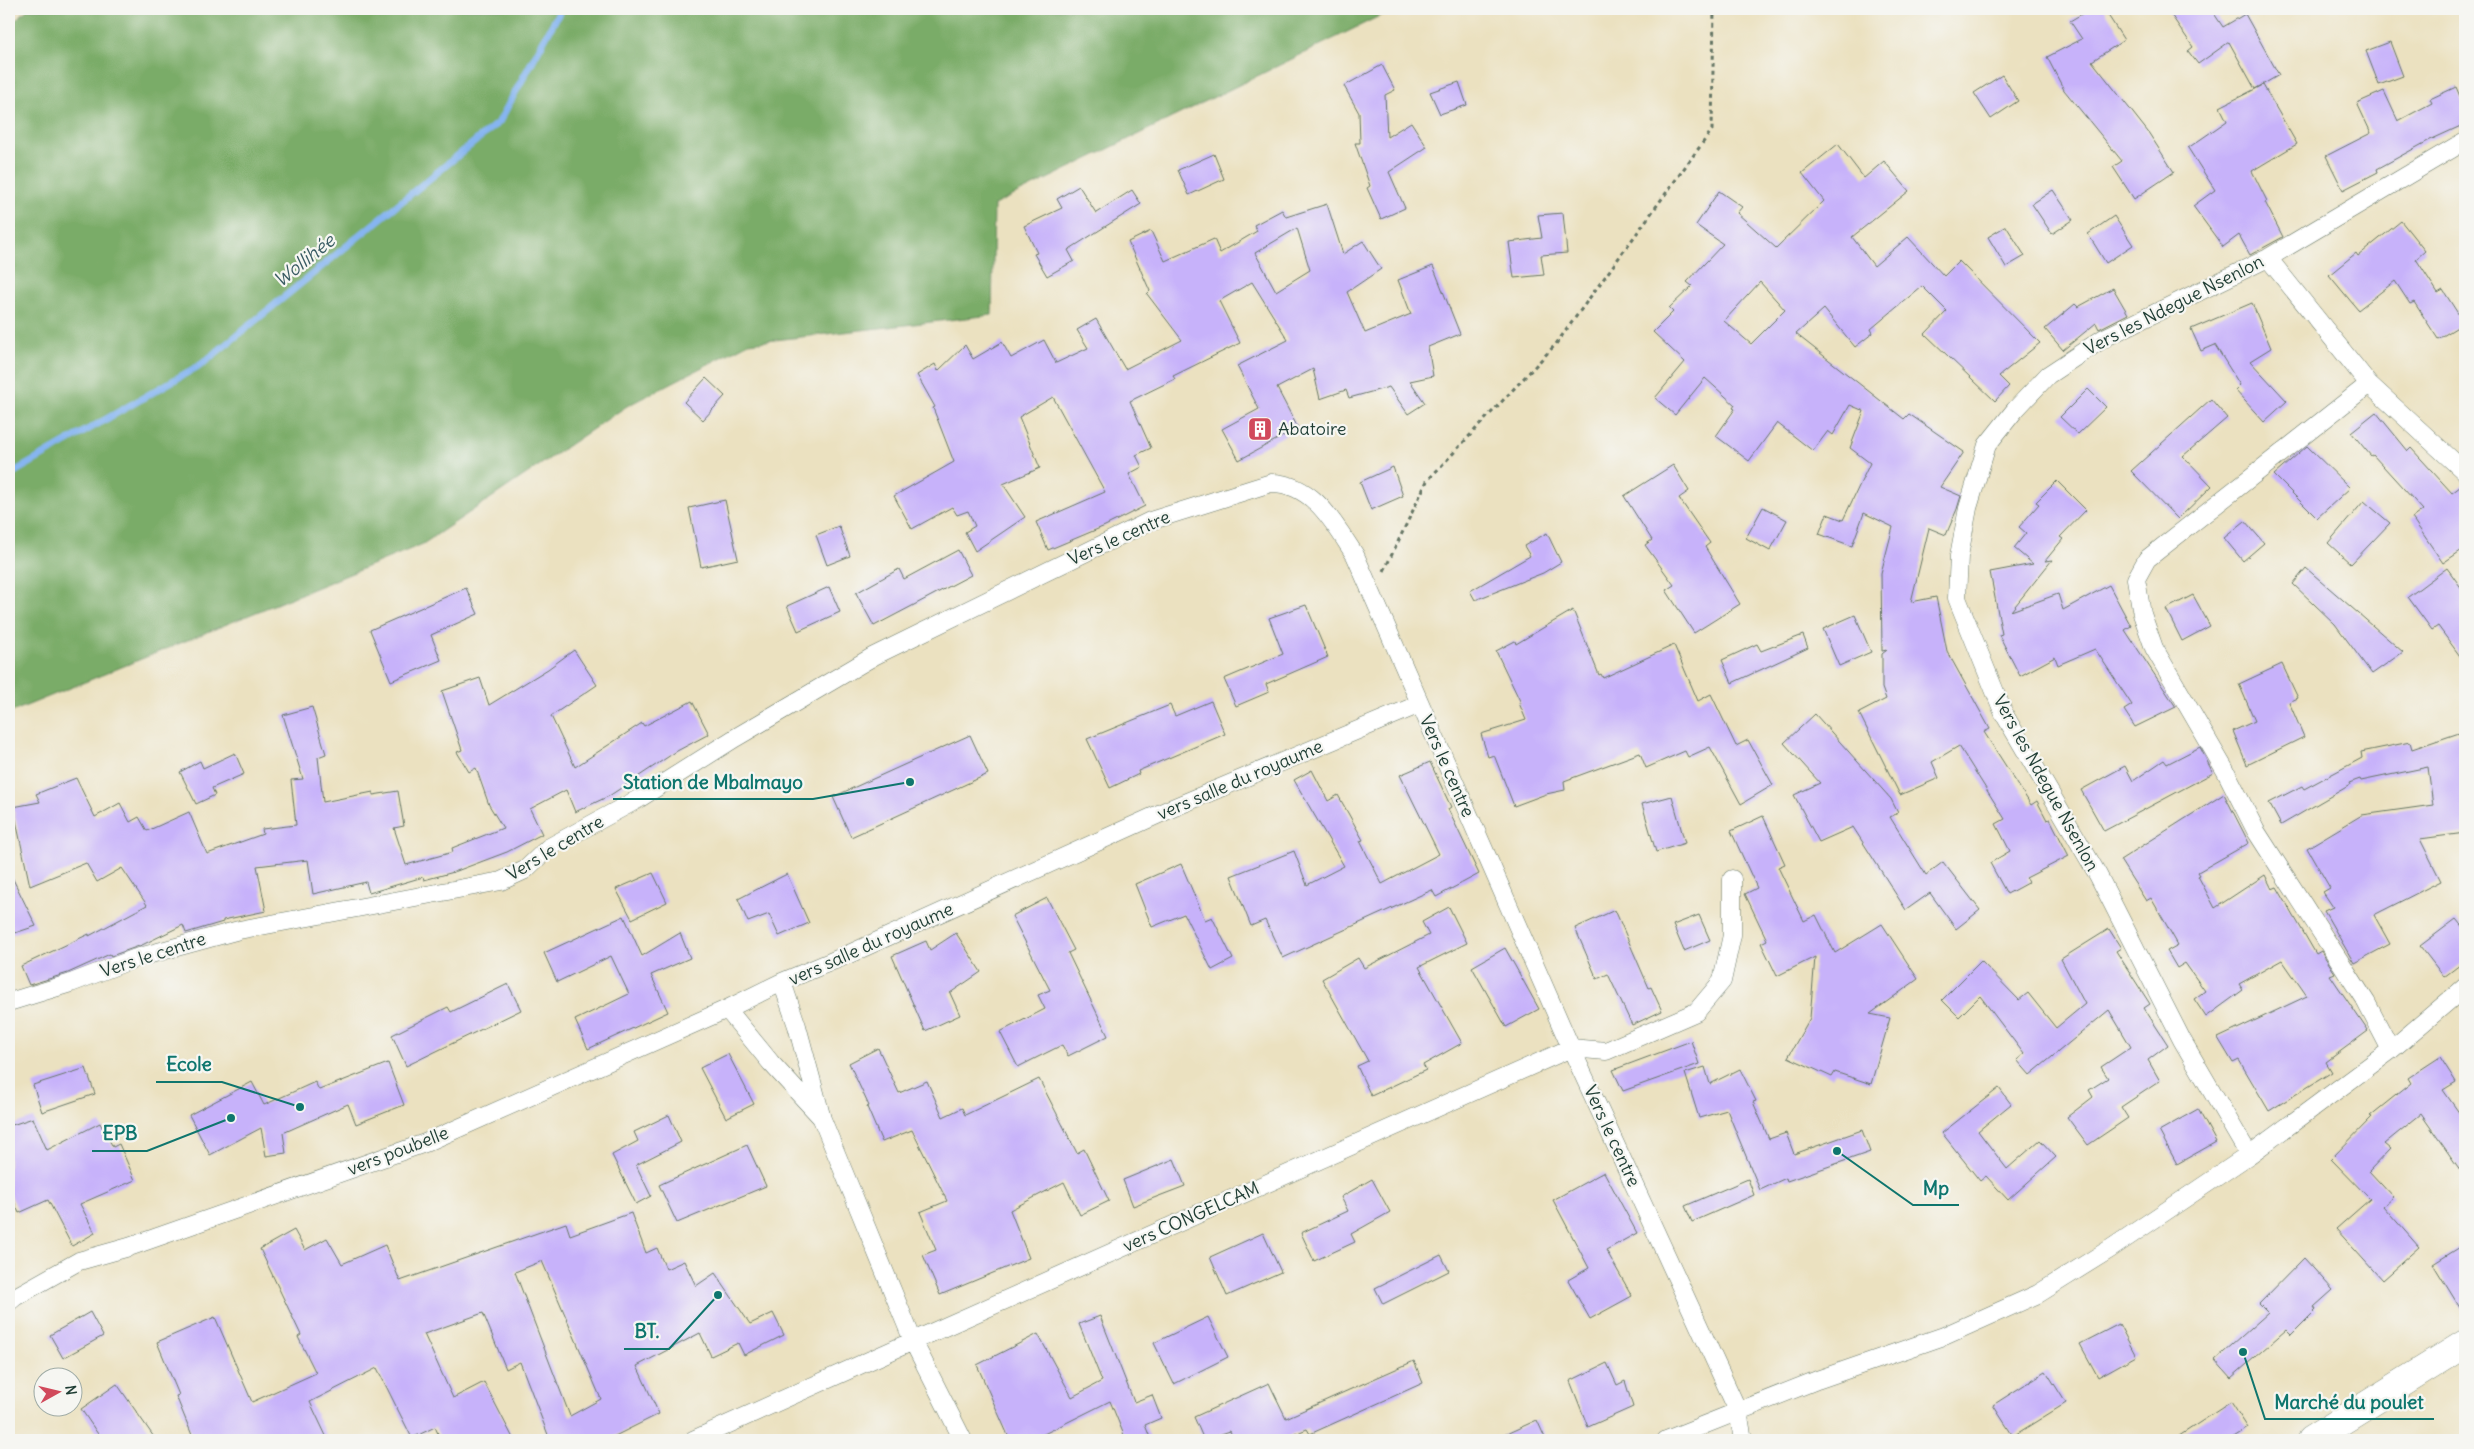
<svg xmlns="http://www.w3.org/2000/svg" width="2474" height="1449" viewBox="0 0 2474 1449" font-family="Delius,sans-serif">
	<style>
		.forest { fill: #7aac67; stroke: #4c744e }
		.lines { fill: none; stroke-linecap: round; stroke-linejoin: round }
		.stream { stroke: #86b5f1; stroke-width: 7 }
		.building { fill: #c7b2fa; fill-rule: evenodd }
		.minor-casing { stroke: #667665; stroke-width: 19 }
		.primary-casing { stroke: #667665; stroke-width: 29 }
		.path { stroke: #667665; stroke-width: 3; stroke-dasharray: 4 4; stroke-linecap: butt }
		.minor { stroke: #fff; stroke-width: 18 }
		.primary { stroke: #fff; stroke-width: 28 }
		.labels { text-anchor: middle; stroke-width: 4.5; stroke-linejoin: round; paint-order: stroke }
		.street-label { font-size: 18px; fill: #1f3d34; stroke: #f6f6f2 }
		.poi-label { font-size: 18px; fill: #1f3d34; stroke: #f6f6f2; text-anchor: start }
		.water-label { font-size: 19px; font-style: italic; fill: #395b63; stroke: #f6f6f2 }
		.leader { fill: none; stroke: #0f766e; stroke-width: 2 }
		.callout-dot { fill: #0f766e; stroke: #f6f6f2; stroke-width: 2 }
		.callout-label { font-size: 19px; text-anchor: middle; font-weight: bold; fill: #0f766e; stroke: #f6f6f2; stroke-width: 4.5; stroke-linejoin: round; paint-order: stroke }
	</style>
	<rect width="100%" height="100%" fill="#f6f6f2"/>
	<filter id="ink" filterUnits="userSpaceOnUse"><feTurbulence type="fractalNoise" baseFrequency=".02" numOctaves="2"/><feDisplacementMap in="SourceGraphic" scale="10" xChannelSelector="R" yChannelSelector="G"/><feConvolveMatrix kernelMatrix="1 2 1 2 8 2 1 2 1" color-interpolation-filters="sRGB"/></filter>
	<filter id="wash" filterUnits="userSpaceOnUse"><feTurbulence type="fractalNoise" baseFrequency=".0096" numOctaves="4" result="noise"/><feDisplacementMap in="SourceGraphic" scale="20" xChannelSelector="R" yChannelSelector="G"/><feGaussianBlur stdDeviation="1.12" result="paint"/><feColorMatrix in="noise" values="0 0 0 0 0 0 0 0 0 0 0 0 0 0 0 0 0 1.4 0 .05"/><feComposite in="paint" operator="in"/></filter>
	<g filter="url(#wash)">
		<rect width="100%" height="100%" fill="#ebe1c0"/>
		<!-- forest -->
		<path class="forest" d="M28,9H1394L994,205L992,315L749,343L627,406L423,544L9,713V26Z"/>
		<g class="lines">
			<!-- stream -->
			<path class="stream" d="M9,475L202,364L499,122L561,9"/>
		</g>
		<g id="blocks">
			<!-- building -->
			<path class="building" d="M2090,9H2104L2124,40L2092,61L2148,132L2174,172L2134,199L2113,167L2122,161L2064,90L2047,57L2082,39L2070,21Z
				M2167,9H2211L2223,27L2245,14L2279,75L2255,89L2229,42L2198,64L2188,51L2193,47Z
				M2390,42L2403,76L2379,85L2366,51Z
				M1382,65L1395,90L1385,95L1387,137L1411,122L1427,147L1389,172L1405,208L1381,219L1367,188L1370,186L1355,143H1360L1359,113L1344,86Z
				M2002,75L2018,101L1991,119L1974,93Z
				M1459,82L1467,105L1440,114L1430,92Z
				M2263,85L2297,144L2252,171L2267,201L2265,202L2283,237L2250,255L2239,235L2223,247L2193,206L2215,190L2188,148L2227,121L2220,107Z
				M2456,87L2465,108V124L2428,141L2377,169L2378,172L2343,190L2326,156L2371,133L2357,103L2384,91L2398,121L2432,103L2430,99Z
				M1838,144L1864,178L1884,161L1909,191L1852,237L1874,266L1908,237L1944,276L1959,261L2040,343L1999,376L2009,386L1995,401L1925,334L1947,311L1922,286L1871,329L1873,333L1855,347L1824,309L1796,334L1904,419L1909,414L1964,452L1940,487L1961,496L1957,509L1946,535L1929,528L1911,602L1936,597L1947,651L1990,729L1984,732L2031,805L2037,801L2047,820L2050,819L2069,856L2026,878L2029,882L2007,894L1990,863L2010,851L1996,824L2005,819L1959,746L1932,762L1939,778L1900,795L1859,713L1886,699L1882,688V654L1887,650L1882,651L1881,573L1893,527L1864,513L1852,546L1819,534L1827,514L1843,520L1870,463L1850,448L1864,411L1850,405L1833,435L1828,431L1813,451L1777,423L1749,461L1716,436L1735,409L1733,408L1735,405L1705,378L1675,415L1655,398L1685,362L1653,332L1673,312L1669,308L1692,286L1687,282L1723,244L1696,225L1719,191L1742,207L1737,213L1776,248L1824,201L1802,173ZM1760,282L1785,310L1751,344L1724,321Z
				M1214,154L1224,179L1189,195L1178,170Z
				M1079,186L1096,213L1132,190L1141,204L1068,250L1074,261L1047,276L1034,254L1037,253L1024,226L1062,208L1057,199Z
				M2053,190L2073,220L2052,234L2032,204Z
				M1327,204L1343,254L1363,241L1381,269L1347,292L1365,333L1411,314L1398,280L1433,266L1460,334L1428,347L1433,376L1410,381L1425,403L1408,414L1389,387L1349,398L1346,390L1320,399L1313,369L1277,388L1298,428L1239,460L1222,429L1259,409L1237,366L1288,340L1252,282L1219,301L1240,343L1173,376L1175,379L1130,401L1151,448L1136,455L1142,467L1129,474L1145,506L1105,526L1048,550L1036,522L1105,492L1053,397L1019,417L1040,468L1003,484L1025,517L975,551L965,532L975,526L968,511L957,515L952,507L912,529L894,496L954,462L933,408L935,407L917,375L935,364L938,371L965,345L973,359L1002,342L1011,358L1044,340L1056,363L1088,348L1077,330L1096,319L1125,369L1182,340L1147,294L1150,291L1128,242L1151,231L1165,261L1214,239L1220,253L1257,231L1254,225L1282,210L1286,217ZM1297,228L1310,270L1276,291L1255,253Z
				M1563,213L1567,253L1541,255L1544,275L1514,278L1509,242L1542,238L1538,215Z
				M2114,216L2133,245L2106,263L2088,234Z
				M2401,221L2425,251L2416,259L2438,293L2443,290L2464,323L2438,339L2414,302L2410,304L2395,281L2358,310L2329,275L2356,253L2358,256Z
				M2006,226L2025,256L2006,267L1988,237Z
				M2113,288L2128,314L2099,329L2096,323L2063,350L2045,329L2075,304L2078,307Z
				M2252,303L2271,348L2250,361L2287,401L2264,422L2235,390L2240,385L2215,345L2201,351L2191,329Z
				M706,378L725,396L703,420L684,402Z
				M2088,389L2106,407L2078,434L2060,417Z
				M2211,399L2227,418L2183,456L2212,486L2178,519L2131,471Z
				M2376,412L2408,451L2411,448L2452,493L2465,483V548L2443,563L2412,518L2423,510L2373,455L2371,456L2351,432Z
				M2307,446L2350,488L2317,518L2274,475Z
				M1673,465L1689,491L1679,498L1710,543L1705,547L1740,604L1694,633L1666,590L1674,585L1645,545L1652,540L1624,496Z
				M1393,467L1403,496L1371,510L1360,482Z
				M2057,481L2086,510L2060,537L2063,539L2045,561L2052,560L2011,611L2058,594L2063,610L2109,585L2131,626L2125,630L2176,707L2135,727L2124,710L2132,705L2095,649L2058,665L2055,657L2020,676L1999,635L2002,634L1990,572L2033,564L2014,548L2026,533L2019,527L2039,504L2036,502Z
				M725,500L738,559L701,567L689,508Z
				M2364,501L2390,523L2351,564L2328,543Z
				M1763,507L1787,520L1770,551L1746,538Z
				M2245,521L2264,543L2243,561L2224,538Z
				M839,526L850,556L827,565L816,535Z
				M1547,533L1561,562L1543,573L1475,600L1470,591L1530,556L1524,546Z
				M958,550L971,575L874,626L856,593L899,569L904,579Z
				M2306,568L2403,652L2372,674L2335,624L2293,584Z
				M2447,568L2465,593V663L2438,626L2432,630L2408,597Z
				M829,587L840,612L798,631L787,606Z
				M466,588L478,614L431,635L441,660L391,681L370,630Z
				M2193,595L2210,626L2182,641L2166,609Z
				M1306,605L1328,657L1266,684L1269,692L1236,706L1224,679L1283,654L1269,618Z
				M1573,610L1599,675L1601,674L1603,678L1674,645L1698,701L1711,694L1736,746L1748,740L1773,785L1741,804L1710,747L1688,757L1685,751L1646,768L1640,753L1564,781L1565,790L1546,794L1514,806L1494,755L1488,757L1481,734L1526,720L1519,703H1521L1496,651L1515,641L1516,644Z
				M1855,615L1871,652L1839,666L1823,629Z
				M1803,635L1808,648L1732,683L1722,660L1757,644L1761,651Z
				M574,650L597,685L551,716L575,767L642,723L644,726L692,701L709,734L677,751L609,796L575,812L566,790L530,809L542,834L507,852L454,872L424,880L423,877L369,893L366,882L313,894L308,860L257,866L266,911L223,920V922L186,933L183,925L142,945L111,956L110,954L68,973L29,985L21,966L89,934V936L147,905L122,868L97,882L86,863L30,886L13,807L40,802L36,794L76,778L95,817L120,803L130,822L139,817L147,831L189,812L207,854L263,834L262,829L296,825L291,780L303,779L283,715L312,707L326,754L318,757L323,802L373,792V795L398,791L404,826L394,828L406,865L453,852L452,848L503,828L489,805L476,768L469,772L457,752L462,750L442,691L480,678L489,705L548,669Z
				M2282,664L2298,698L2289,702L2304,737L2247,765L2233,731L2255,721L2239,684Z
				M1211,701L1225,734L1138,771L1139,774L1110,788L1087,739L1170,705L1175,716Z
				M1815,714L1891,799L1898,813L1890,817L1926,875L1943,862L1980,910L1956,929L1930,893L1906,910L1853,827L1819,842L1794,795L1820,783L1784,743Z
				M2465,731V833L2420,839L2441,881L2374,915L2390,944L2354,963L2324,911L2333,907L2323,892L2330,888L2307,848L2362,815L2433,805L2428,767L2361,781L2360,779L2349,783L2350,785L2281,825L2269,803L2302,786L2304,789L2362,758L2361,752L2410,742L2412,749Z
				M970,735L988,774L851,837L833,797Z
				M2200,747L2213,773L2104,831L2081,790L2125,766L2133,781L2164,760L2167,764Z
				M235,753L244,774L212,788L215,795L196,804L180,772L200,761L203,768Z
				M1430,762L1451,807L1448,809L1479,874L1436,897L1432,890L1283,958L1265,920L1251,926L1231,876L1294,851L1307,885L1344,866L1294,780L1312,770L1328,801L1338,795L1363,840L1360,841L1382,884L1439,854L1400,775Z
				M2224,794L2249,843L2198,872L2200,875L2198,876L2215,908L2265,875L2272,889L2277,887L2316,954L2321,951L2335,973L2330,975L2368,1031L2326,1062L2332,1072L2269,1111L2239,1060L2233,1063L2218,1038L2307,996L2282,960L2239,984L2243,990L2206,1017L2194,999L2205,991L2185,963L2177,968L2167,951L2178,945L2151,898L2146,901L2120,860Z
				M1672,796L1685,843L1656,852L1642,804Z
				M1763,816L1785,864L1778,867L1804,921L1816,915L1835,953L1882,924L1918,979L1870,1014L1890,1018L1871,1084L1835,1072L1832,1077L1788,1057L1810,1018L1815,957L1777,976L1761,943L1767,940L1745,894L1757,888L1731,831Z
				M1181,864L1205,920L1212,917L1233,959L1212,970L1184,914L1152,927L1135,884Z
				M9,871L36,926L9,935Z
				M653,873L667,902L632,919L616,889Z
				M787,874L809,923L779,936L769,914L748,922L738,899Z
				M1047,898L1074,950L1068,953L1108,1036L1068,1056L1062,1045L1018,1067L1000,1032L1045,1009L1038,995L1050,990L1012,916Z
				M1449,907L1467,943L1419,967L1462,1043L1423,1065L1426,1070L1371,1096L1357,1066L1368,1061L1322,979L1358,958L1364,968L1429,935L1422,922Z
				M1615,910L1649,988L1651,987L1662,1011L1632,1025L1608,974L1597,979L1575,928Z
				M1699,915L1710,940L1684,951L1673,925Z
				M624,916L642,956L680,933L690,958L651,975L668,1012L588,1049L575,1020L629,994L611,956L557,982L544,953Z
				M2456,919L2465,930V961L2444,977L2420,946Z
				M2109,929L2121,948L2116,951L2150,1004L2144,1008L2168,1045L2148,1060L2160,1081L2121,1107L2128,1118L2088,1145L2067,1117L2093,1097L2089,1090L2108,1078L2101,1067L2131,1047L2109,1010L2030,1075L2017,1060L2024,1054L1980,996L1959,1017L1942,1000L1981,961L2019,1000L2028,993L2056,1028L2085,1004L2061,959Z
				M956,933L981,972L950,993L960,1015L925,1031L892,956L926,941L930,950Z
				M1505,948L1539,1009L1506,1027L1472,967Z
				M508,984L521,1010L406,1066L392,1035L448,1007L451,1012Z
				M1691,1041L1699,1064L1623,1091L1613,1070Z
				M878,1048L899,1093L927,1081L943,1117L962,1108L965,1115L1039,1079L1077,1153L1084,1149L1109,1201L1080,1215L1064,1182L1010,1210L1029,1258L940,1295L923,1255L936,1250L920,1212L947,1201L912,1130L882,1142L867,1107L869,1106L849,1063Z
				M728,1054L754,1104L726,1118L700,1068Z
				M2440,1057L2456,1082L2443,1090L2465,1121V1177L2421,1114L2384,1144L2390,1149L2369,1171L2393,1197L2383,1206L2419,1247L2382,1280L2336,1229L2370,1199L2331,1159L2372,1117L2370,1116L2411,1083L2408,1078Z
				M388,1063L404,1105L356,1124L348,1104L283,1133L286,1153L266,1156L261,1128L210,1155L189,1115L252,1082L264,1105L315,1082L319,1090Z
				M1705,1067L1710,1084L1740,1069L1756,1101L1753,1102L1769,1139L1786,1133L1794,1154L1862,1130L1870,1152L1787,1181L1786,1178L1760,1190L1727,1110L1699,1118L1685,1073Z
				M86,1068L95,1094L42,1112L33,1085Z
				M1999,1088L2011,1104L1978,1131L2007,1169L2040,1140L2056,1157L2008,1200L1986,1176L1980,1181L1942,1133Z
				M2198,1109L2216,1142L2177,1164L2159,1131Z
				M669,1115L681,1142L636,1165L651,1196L636,1204L612,1155L638,1141L634,1132Z
				M33,1118L47,1150L100,1123L113,1147L119,1144L135,1180L80,1204L95,1233L72,1246L48,1200L19,1213L9,1191V1126Z
				M747,1145L766,1186L677,1223L659,1185Z
				M1174,1159L1185,1186L1133,1206L1123,1180Z
				M1604,1172L1637,1233L1606,1250L1632,1296L1590,1319L1568,1280L1589,1268L1553,1200Z
				M1372,1179L1390,1212L1351,1234L1355,1242L1314,1261L1301,1233L1348,1211L1341,1197Z
				M1748,1179L1754,1195L1692,1222L1685,1206Z
				M631,1213L646,1253L657,1248L666,1269L684,1261L696,1286L715,1273L750,1324L773,1313L784,1335L744,1355L738,1343L711,1356L700,1333L637,1366L659,1414L607,1440H550L520,1362L506,1369L483,1313L424,1334L453,1398L484,1382L514,1440H441L435,1427L412,1438L377,1368L310,1402L328,1440H194L176,1396L179,1395L157,1342L215,1317L252,1402L316,1373L298,1337L301,1335L260,1249L294,1230L305,1250L327,1238L342,1264L385,1245L400,1281L566,1223L570,1235ZM542,1261L601,1399L570,1416L515,1272Z
				M1263,1233L1281,1272L1227,1296L1210,1257Z
				M2465,1244V1316L2433,1264Z
				M1441,1255L1449,1271L1383,1304L1375,1288Z
				M2304,1258L2333,1290L2314,1307L2316,1310L2291,1335L2286,1330L2231,1378L2215,1360L2268,1313L2259,1304Z
				M90,1312L103,1336L63,1358L50,1335Z
				M1100,1316L1134,1402L1152,1395L1161,1418L1145,1425L1151,1440H1126L1110,1401L1032,1440H1010L977,1365L1038,1334L1072,1397L1102,1381L1079,1324Z
				M1208,1317L1228,1357L1174,1384L1154,1343Z
				M2119,1324L2136,1356L2098,1377L2080,1344Z
				M1414,1361L1423,1383L1310,1434L1307,1429L1280,1440H1234L1230,1431L1204,1440L1194,1417L1269,1383L1286,1418Z
				M1607,1363L1617,1385L1625,1381L1633,1407L1588,1427L1570,1381Z
				M2046,1371L2066,1403L2013,1436L1993,1405Z
				M117,1384L156,1440H102L81,1409Z
				M2231,1402L2248,1428L2229,1440H2173Z
				M1537,1420L1546,1440H1493Z"/>
		</g>
	</g>
	<g filter="url(#ink)">
		<use href="#blocks" fill-opacity="0" stroke="#667665" stroke-width="1"/>
		<g class="lines">
			<defs>
				<path id="minor" d="M2268,258L2369,384L2465,472
					M2369,384L2147,559L2136,579L2142,614L2154,648L2225,770L2256,831L2366,1002L2391,1050
					M9,1002L71,983L136,958L239,930L501,881L525,870L548,848L640,798L735,738L874,656L1150,521L1271,483C1313,483 1334,523 1355,555L1571,1048L1738,1411L1743,1440
					M727,1009L771,1063L820,1116
					M2249,1155L2182,1040L2098,875L2004,714L1957,598L1959,556L1968,508L1987,445L2015,410L2048,375L2104,338L2268,258L2465,141
					M9,1302L15,1297L79,1261L129,1247L425,1143L727,1009L782,982
					M693,1440L913,1341L822,1119L797,1026L782,982L847,955L1170,809L1420,704
					M963,1440L913,1341L1571,1048L1606,1051L1696,1012L1722,981L1732,935V879
					M1666,1440L1817,1380L1944,1336L2038,1294L2110,1249L2249,1155L2391,1050L2465,987"/>
				<path id="primary" d="M2311,1440L2465,1344"/>
			</defs>
			<!-- minor casing -->
			<use href="#minor" class="minor-casing"/>
			<!-- primary casing -->
			<use href="#primary" class="primary-casing"/>
			<!-- path -->
			<path class="path" d="M1384,571L1427,481L1556,344L1712,130L1714,9"/>
			<!-- minor -->
			<use href="#minor" class="minor"/>
			<!-- primary -->
			<use href="#primary" class="primary"/>
		</g>
	</g>
	<!-- icons -->
	<defs>
		<symbol id="building-square" viewBox="-11 -11 22 22"><rect x="-9" y="-9" width="18" height="18" rx="4" fill="#d1495b" stroke="#f6f6f2"/><path d="M-4-6H4V6H1V3H-1V6H-4ZM-2.5-4.3h1.7v1.8h-1.7ZM.8-4.3h1.7v1.8H.8ZM-2.5-1h1.7V.8h-1.7ZM.8-1h1.7V.8H.8Z" fill="#fff"/></symbol>
	</defs>
	<g fill-rule="evenodd">
		<use href="#building-square" x="1246" y="415" width="28" height="28"/>
	</g>
	<g class="labels">
		<!-- street labels -->
		<g class="street-label">
			<text transform="translate(2174 305) rotate(-27)" y="6">Vers les Ndegue Nsenlon</text>
			<text transform="translate(1119 538) rotate(-24)" y="6">Vers le centre</text>
			<text transform="translate(1447 766) rotate(66)" y="6">Vers le centre</text>
			<text transform="translate(1240 780) rotate(-23)" y="6">vers salle du royaume</text>
			<text transform="translate(2046 783) rotate(61)" y="6">Vers les Ndegue Nsenlon</text>
			<text transform="translate(555 848) rotate(-31)" y="6">Vers le centre</text>
			<text transform="translate(871 944) rotate(-24)" y="6">vers salle du royaume</text>
			<text transform="translate(153 955) rotate(-18)" y="6">Vers le centre</text>
			<text transform="translate(1612 1136) rotate(65)" y="6">Vers le centre</text>
			<text transform="translate(398 1151) rotate(-21)" y="6">vers poubelle</text>
			<text transform="translate(1191 1217) rotate(-24)" y="6">vers CONGELCAM</text>
		</g>
		<!-- poi labels -->
		<g class="poi-label">
			<text x="1278" y="435">Abatoire</text>
		</g>
		<!-- water labels -->
		<g class="water-label">
			<text transform="translate(304 260) rotate(-39)" y="7">Wollihée</text>
		</g>
	</g>
	<!-- callouts -->
	<path class="leader" d="M910 782L813 799H613M300 1107L222 1082H156M231 1118L147 1151H92M1837 1151L1913 1205H1959M718 1295L669 1349H624M2243 1352L2265 1419H2434"/>
	<g class="callout-dot">
		<circle cx="910" cy="782" r="5"/>
		<circle cx="300" cy="1107" r="5"/>
		<circle cx="231" cy="1118" r="5"/>
		<circle cx="1837" cy="1151" r="5"/>
		<circle cx="718" cy="1295" r="5"/>
		<circle cx="2243" cy="1352" r="5"/>
	</g>
	<g class="callout-label">
		<text x="713" y="789">Station de Mbalmayo</text>
		<text x="189" y="1071">Ecole</text>
		<text x="120" y="1140">EPB</text>
		<text x="1936" y="1195">Mp</text>
		<text x="647" y="1338">BT.</text>
		<text x="2349" y="1409">Marché du poulet</text>
	</g>
	<!-- margin -->
	<rect width="2474" height="1449" fill="none" stroke="#f6f6f2" stroke-width="30"/>
	<!-- north arrow -->
	<g transform="translate(58 1392) rotate(82)"><circle r="24" fill="#f6f6f2" stroke="#a0aca6"/>
	<path d="M0-4L9 19L0 12L-9 19Z" fill="#d1495b"/>
	<text y="-8" font-size="14" font-weight="bold" text-anchor="middle" fill="#1f3d34">N</text>
	</g>
</svg>
